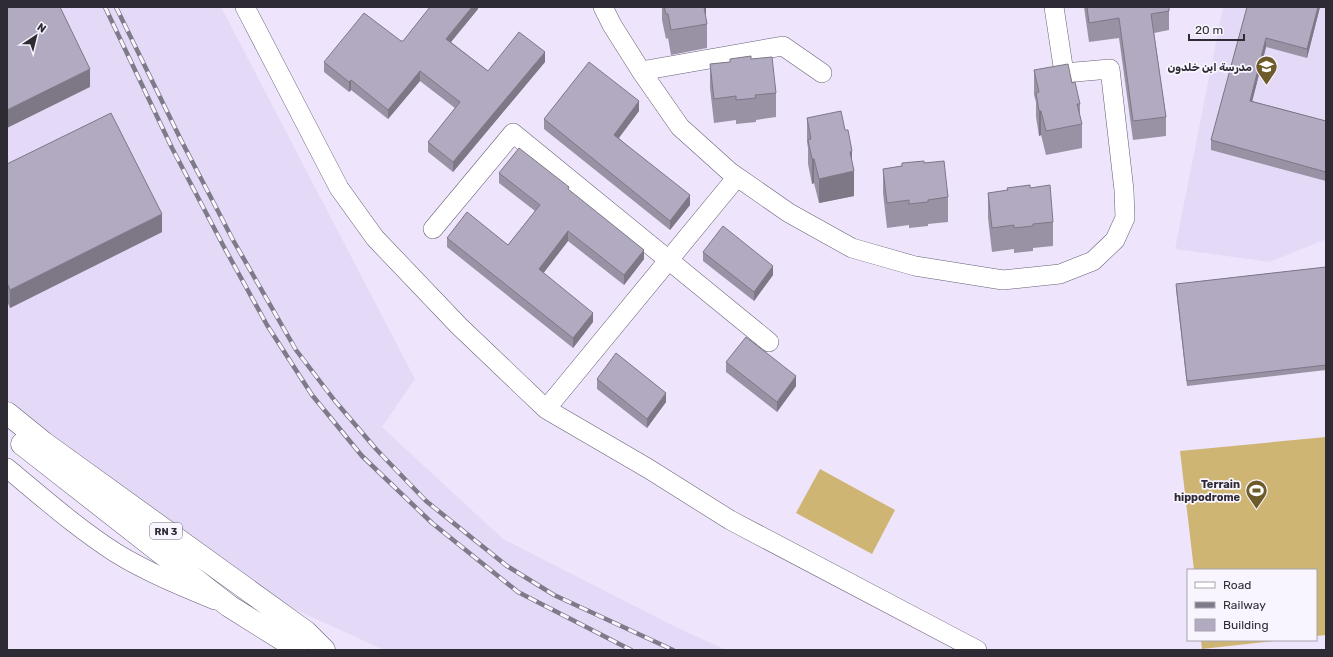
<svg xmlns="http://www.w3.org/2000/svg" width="1333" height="657" viewBox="0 0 1333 657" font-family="Rubik,'Noto Naskh Arabic',sans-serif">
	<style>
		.built { fill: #e4d9f7 }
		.pitch { fill: #ceb573 }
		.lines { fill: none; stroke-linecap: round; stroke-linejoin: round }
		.minor-casing { stroke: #675f73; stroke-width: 20 }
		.highway-casing { stroke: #675f73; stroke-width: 23 }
		.minor { stroke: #fff; stroke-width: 19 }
		.highway { stroke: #fff; stroke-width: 22 }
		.rail-casing { stroke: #7f7a89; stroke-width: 4.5 }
		.rail { stroke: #f9f5ff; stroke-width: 3; stroke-dasharray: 9; stroke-linecap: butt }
		.wall { fill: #9992a5 }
		.shaded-wall { fill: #7d7786 }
		.building { fill: #b2aac0; stroke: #7d7786 }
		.labels { text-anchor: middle; stroke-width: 3.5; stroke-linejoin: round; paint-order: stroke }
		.shield { fill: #f9f5ff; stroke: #6b6871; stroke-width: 1 }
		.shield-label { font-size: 10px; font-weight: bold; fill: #2e2b34 }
		.poi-label { font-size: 11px; font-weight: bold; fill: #2e2b34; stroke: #f9f5ff; text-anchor: end }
	</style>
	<rect width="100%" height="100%" fill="#eee5fd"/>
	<!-- built -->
	<path class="built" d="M7,7H221L415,379L382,427L503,539L680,629L726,650H384L288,606L229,575L7,400Z
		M1223,7H1326V239L1270,262L1175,249Z"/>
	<!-- pitch -->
	<path class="pitch" d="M1326,437V635L1316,636V570H1194L1180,451Z
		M820,469L895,510L872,554L796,513Z
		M1201,640H1283L1202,649Z"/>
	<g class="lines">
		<defs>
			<path id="minor" d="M245,7L339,188L375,238L459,326L546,409L649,469L730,520L977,650
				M603,7L612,25L641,71L680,127L730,172L789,213L852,248L915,266L1003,280L1060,274L1093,261L1115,240L1125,218L1124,190L1110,69L1064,73L1054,7
				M641,71L783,46L822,73
				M433,229L513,133L769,342
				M546,409L737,177
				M7,468C42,497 77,528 116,553C147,572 181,586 215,600"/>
			<path id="highway" d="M7,413L44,443L306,632L324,650
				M22,444L229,606L288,643L296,650"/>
		</defs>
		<!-- minor casing -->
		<use href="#minor" class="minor-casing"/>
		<!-- highway casing -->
		<use href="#highway" class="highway-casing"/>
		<!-- minor -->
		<use href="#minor" class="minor"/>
		<!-- highway -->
		<use href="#highway" class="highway"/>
		<defs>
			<path id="rail" d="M105,7L172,148L224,247L267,325L312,395L362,456L432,523L518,592L631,650
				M116,7L181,140L233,240L296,350L335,401L376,449L426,501L507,566L554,595L673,650"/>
		</defs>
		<!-- rail casing -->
		<use href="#rail" class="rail-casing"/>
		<!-- rail -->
		<use href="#rail" class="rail"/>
	</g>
	<!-- wall -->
	<path class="wall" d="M478,7V9L451,42L488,71L545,62L453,172L428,152V142L455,108L420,81L388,119L351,90L349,92L324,72V62L403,41Z
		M662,7H706V19L707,24V48L671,55L668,38L666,39L662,20Z
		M1084,7H1169V30L1154,33L1166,117V136L1133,140L1119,38L1089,42Z
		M1247,7H1320L1307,58L1266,47L1252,101L1326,121V181L1211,150V140Z
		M730,59H751L776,93V117L756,120V122L736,124V120L714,123L710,88V64L730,62Z
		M1034,70L1080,104V117L1082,124V148L1046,155L1041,135L1039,136L1036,117V102L1034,95Z
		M639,111L619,138L690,205L670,230L544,129V119Z
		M807,118L852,163L854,196L819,203L814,183L812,184L808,164V148L807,142Z
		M902,163H924L948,197V222L928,224V226L909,228V225L887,228L883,193V169L902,166Z
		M7,164L162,232L10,308L7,301Z
		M499,173L569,190L644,259L624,285L568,241L543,273L593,322L573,348L447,247V238L508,245L535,211L499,183Z
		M1007,188H1030L1053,222V246L1033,248V251L1014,253V249L992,252L988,218V193L1007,191Z
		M703,252L773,275L754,301L703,261Z
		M1326,267V370L1187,386L1176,289V284Z
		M726,362L796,386L777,412L726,372Z
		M597,379L666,402L647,428L597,389Z"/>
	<!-- shaded-wall -->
	<path class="shaded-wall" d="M472,7H478V9L446,48V39Z
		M704,7H706V24Z
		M1318,7H1320L1307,58V49Z
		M1266,38V47L1250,110V101Z
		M545,52V62L453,172V162Z
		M90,69V87L7,128V110Z
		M420,71V81L388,119V110Z
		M351,80V90L349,92V82Z
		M639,101V111L614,144V135Z
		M1039,111H1041V135L1039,136Z
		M852,151V172L854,171V196L819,203V179L850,152Z
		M812,159H814V183L812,184Z
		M690,195V205L670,230V221Z
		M162,214V232L10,308V290Z
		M568,231V241L539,279V269Z
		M644,250V259L624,285V275Z
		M773,266V275L754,301V292Z
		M593,313V322L573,348V338Z
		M796,376V386L777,412V402Z
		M666,393V402L647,428V419Z"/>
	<!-- building -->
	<path class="building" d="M7,7H60L90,69L7,110Z
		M430,7H472L446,39L488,71L519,32L545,52L453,162L428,142L460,102L420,71L388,110L351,80L349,82L324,62L364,13L401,41H403Z
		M664,7H704L707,24L671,30L668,14H666Z
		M1087,7H1169V11L1151,14L1166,117L1133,121L1119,18L1089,23Z
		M1247,7H1318L1307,49L1266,38L1250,101L1326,121V172L1211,140Z
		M751,56V59L772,57L776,93L755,95L756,98L736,100V96L714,99L710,64L730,62V59Z
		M589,62L639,101L614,135L690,195L670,221L544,119Z
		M1068,64L1072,83L1075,82L1080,104H1077L1082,124L1046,131L1041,111H1039L1036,93L1039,92L1034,70Z
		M841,111L845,130H848L852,151L850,152L854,171L819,179L814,159H812L808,140L811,139L807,118Z
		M111,113L162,214L10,290L7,283V164Z
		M519,148L569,187L568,189L644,250L624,275L568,231L539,269L593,313L573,338L447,238L467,212L508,245L540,205L499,173Z
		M924,161V163L944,161L948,197L928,200V202L909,204V200L887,203L883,169L902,166V163Z
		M1030,185V188L1050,185L1053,222L1033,224V226L1014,228V225L992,228L988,193L1008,190L1007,188Z
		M723,226L773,266L754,292L703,252Z
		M1326,267V365L1187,381L1176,284Z
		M746,337L796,376L777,402L726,362Z
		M616,353L666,393L647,419L597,379Z"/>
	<!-- icons -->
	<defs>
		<symbol id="school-pin" viewBox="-11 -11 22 30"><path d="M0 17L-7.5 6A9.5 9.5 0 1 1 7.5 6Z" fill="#6d5b29" stroke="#f9f5ff"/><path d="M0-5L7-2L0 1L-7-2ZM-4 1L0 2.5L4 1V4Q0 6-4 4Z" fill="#fff"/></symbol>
		<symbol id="stadium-pin" viewBox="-11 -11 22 30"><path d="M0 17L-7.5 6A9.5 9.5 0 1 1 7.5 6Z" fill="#6d5b29" stroke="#f9f5ff"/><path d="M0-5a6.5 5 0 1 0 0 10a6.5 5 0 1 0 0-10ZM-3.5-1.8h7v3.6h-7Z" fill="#fff"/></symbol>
	</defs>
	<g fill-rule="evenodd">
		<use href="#school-pin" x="1254" y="54" width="25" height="34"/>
		<use href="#stadium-pin" x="1244" y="478" width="25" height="34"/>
	</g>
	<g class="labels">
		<!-- shield labels -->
		<rect class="shield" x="150" y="523" width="32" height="16" rx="3"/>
		<g class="shield-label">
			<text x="166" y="535">RN 3</text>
		</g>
		<!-- poi labels -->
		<g class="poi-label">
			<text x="1252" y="71">مدرسة ابن خلدون</text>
			<text x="1240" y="488">Terrain<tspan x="1240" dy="13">hippodrome</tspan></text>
		</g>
	</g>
	<!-- border -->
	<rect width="1333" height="657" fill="none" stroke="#2e2b34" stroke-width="16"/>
	<!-- legend -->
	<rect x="1187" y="569" width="130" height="72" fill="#f9f5ff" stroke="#a8a4ae"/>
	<rect x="1195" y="582" width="20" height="6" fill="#ffffff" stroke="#a8a4ae"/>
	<text x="1223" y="589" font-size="12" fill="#2e2b34">Road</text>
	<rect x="1195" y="602" width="20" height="6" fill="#7f7a89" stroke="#a8a4ae"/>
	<text x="1223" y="609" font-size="12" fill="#2e2b34">Railway</text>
	<rect x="1195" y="619" width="20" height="12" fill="#b2aac0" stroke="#a8a4ae"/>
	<text x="1223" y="629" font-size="12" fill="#2e2b34">Building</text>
	<!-- north arrow -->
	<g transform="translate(36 36) rotate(35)" stroke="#f9f5ff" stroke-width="3" paint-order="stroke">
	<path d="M0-3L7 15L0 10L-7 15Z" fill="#2e2b34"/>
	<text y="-6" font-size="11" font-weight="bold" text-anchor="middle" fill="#2e2b34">N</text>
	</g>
	<!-- scale -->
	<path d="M1189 34v6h55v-6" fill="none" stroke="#2e2b34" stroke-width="2"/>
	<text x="1195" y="34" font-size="12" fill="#2e2b34" stroke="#f9f5ff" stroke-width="3" paint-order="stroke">20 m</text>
</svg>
